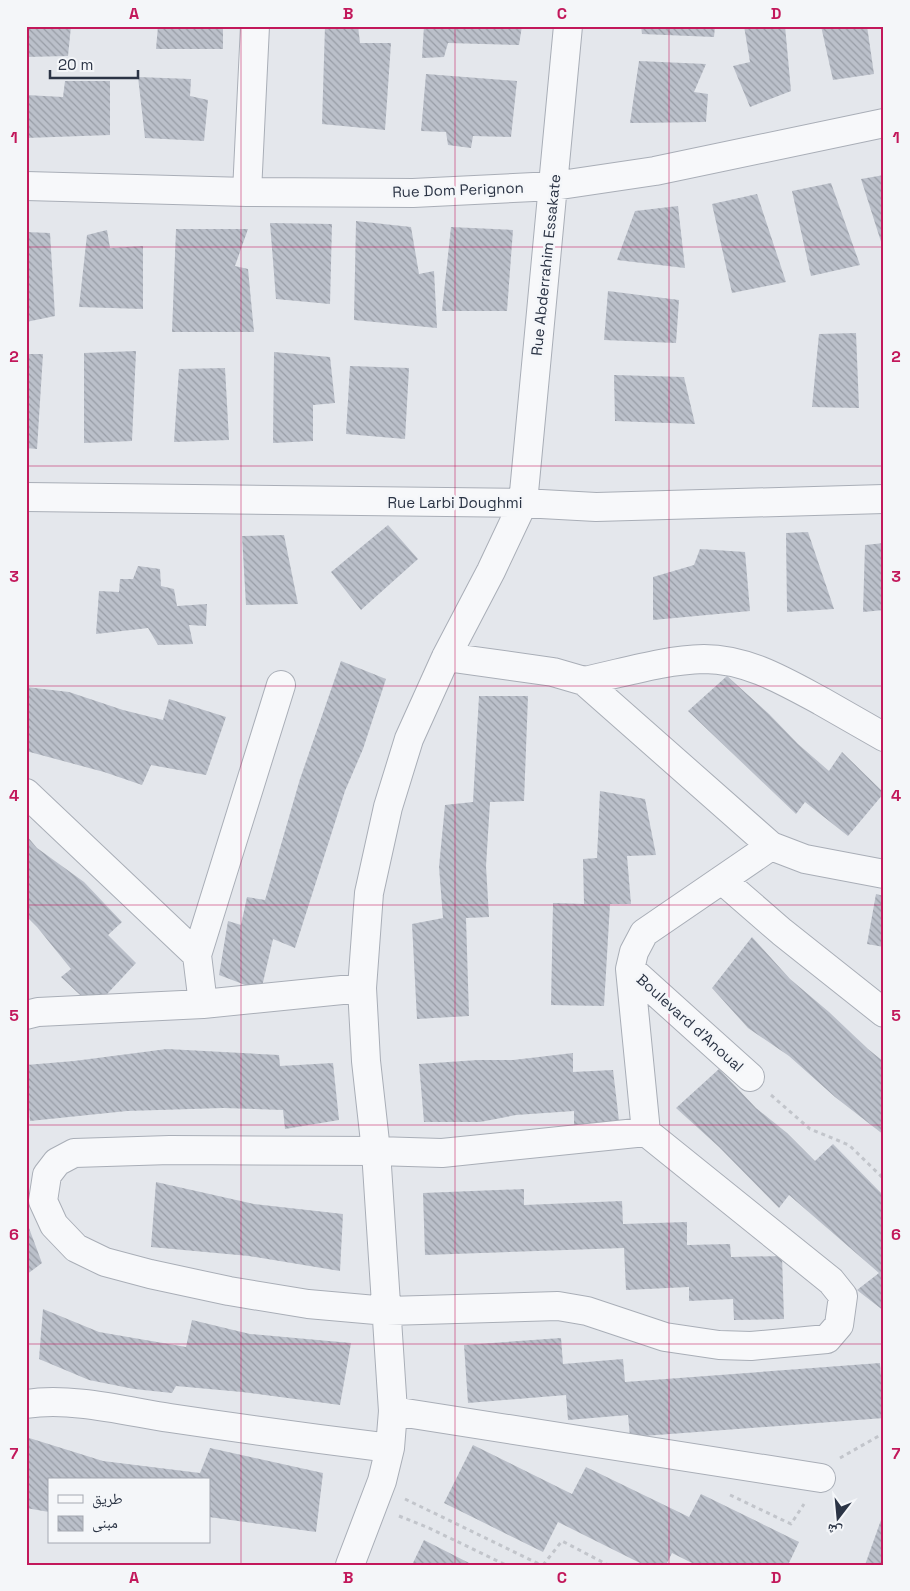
<svg xmlns="http://www.w3.org/2000/svg" width="910" height="1591" viewBox="0 0 910 1591" font-family="'Space Grotesk','Noto Naskh Arabic',sans-serif">
	<style>
		.building { fill: url(#building-back-hatch) }
		.lines { fill: none; stroke-linecap: round; stroke-linejoin: round }
		.street-casing { stroke: #a9aeb7; stroke-width: 30 }
		.path { stroke: #c2c5cb; stroke-width: 3; stroke-dasharray: 4 4; stroke-linecap: butt }
		.street { stroke: #f7f8fa; stroke-width: 28 }
		.grid { fill: none; stroke: #c2185b; stroke-width: 1; stroke-opacity: 0.55 }
		.labels { text-anchor: middle; stroke-width: 5; stroke-linejoin: round; paint-order: stroke }
		.street-label { font-size: 15px; fill: #2b3445; stroke: #f4f6f9 }
		.neatline { fill: none; stroke: #c2185b; stroke-width: 2 }
		.grid-label { font-size: 16px; text-anchor: middle; font-weight: bold; fill: #c2185b }
	</style>
	<defs>
		<pattern id="building-back-hatch" width="6" height="6" patternUnits="userSpaceOnUse" patternTransform="scale(1.25)"><rect width="6" height="6" fill="#bbc0ca"/><path d="M-1 5l2 2M0 0l6 6M5-1l2 2" fill="none" stroke="#989da6"/></pattern>
	</defs>
	<rect width="100%" height="100%" fill="#e4e7ec"/>
	<!-- building -->
	<path class="building" d="M26,26H71L68,56L26,57Z
		M158,26H223V49H156Z
		M325,26H358L360,43H391L385,130L322,124Z
		M424,26H522L519,45L448,43L444,57L422,58Z
		M641,26H715L714,37L642,34Z
		M744,26H785L791,91L750,107L733,66L750,62Z
		M821,26H867L874,74L833,80Z
		M639,61L706,64L694,92L708,94L706,122L630,123Z
		M426,74L517,81L511,137L473,136L471,148L448,145L446,132L421,131Z
		M138,77L191,79L190,96L208,100L204,141L145,138Z
		M65,81H110V135L26,138V95L63,97Z
		M884,175V248H883L861,179Z
		M831,183L860,265L811,276L792,191Z
		M757,194L786,282L732,293L712,204Z
		M678,206L685,268L617,260L635,211Z
		M356,221L411,227L419,274L434,271L437,328L354,320Z
		M270,223L332,224L330,304L276,299Z
		M451,227L513,230L507,311H442Z
		M176,229H248L235,266L248,269L254,332H172Z
		M107,230L110,248L143,246V309L79,307L87,235Z
		M26,232L50,233L55,316L26,322Z
		M608,291L679,300L676,343L604,340Z
		M856,333L859,408L812,407L819,334Z
		M136,351L132,441L84,443V353Z
		M274,352L330,357L335,403L313,405V441L273,443Z
		M26,354H43L37,449L26,448Z
		M350,366L409,368L405,439L346,434Z
		M225,368L229,440L174,442L179,369Z
		M614,375L684,377L695,424L615,421Z
		M388,525L418,559L361,610L331,572Z
		M808,532L834,609L787,612L786,533Z
		M284,535L298,604L246,605L242,536Z
		M884,543V610L863,612L865,545Z
		M700,549L745,552L750,611L653,620V577L694,565Z
		M138,566L160,569L161,586L174,589L177,606L207,604L206,626L189,625L193,644L158,645L148,628L96,634L99,591L119,592L120,579H133Z
		M341,661L386,679L363,749L345,791L295,948L273,939L261,991L219,975L228,921L241,925L247,897L265,900L300,779Z
		M727,676L769,714L798,744L829,771L842,752L884,793L848,836L805,802L796,814L688,711Z
		M26,687L69,692L123,710L163,720L169,699L226,717L206,775L151,765L142,785L104,772L26,751Z
		M479,696H528L524,801L490,802L486,866L489,917L466,918L469,1016L417,1019L412,924L443,918L439,867L445,805L473,802Z
		M600,791L645,799L656,855L627,856L631,904H610L604,1006L551,1005L553,903L584,904L583,859L597,858Z
		M26,835L37,848L84,882L122,922L108,935L136,963L94,1008L61,977L71,969L37,927L26,916Z
		M876,894L884,896V947L867,944Z
		M752,937L790,979L829,1012L868,1049L884,1062V1135L835,1097L789,1056L748,1028L712,988Z
		M167,1049L279,1055L280,1066L333,1063L339,1120L285,1129L283,1110L223,1108L127,1111L30,1121L26,1065L74,1061Z
		M573,1053V1072L613,1070L619,1121L574,1128V1111L516,1115L480,1122H424L419,1064L478,1060H513Z
		M719,1069L756,1108L787,1133L815,1161L833,1144L884,1196V1311L857,1290L879,1273L789,1195L779,1208L719,1147L676,1108Z
		M156,1182L254,1204L343,1214L340,1271L249,1256L151,1247Z
		M524,1189V1205L622,1201L623,1224L687,1222V1245L730,1244L731,1257L782,1256L784,1319L734,1320L733,1299L689,1301V1287L626,1290L624,1248L425,1255L423,1193Z
		M26,1220L42,1263L26,1275Z
		M43,1309L99,1332L186,1347L192,1320L250,1334L351,1343L340,1405L242,1392L176,1386L172,1393L134,1389L89,1380L39,1359Z
		M561,1338L563,1364L623,1359L625,1382L880,1363L884,1418L630,1437L628,1415L568,1420L566,1395L468,1403L464,1345Z
		M26,1437L103,1461L200,1473L210,1448L323,1473L316,1532L209,1517V1480H49V1512L26,1508Z
		M473,1445L572,1494L586,1467L689,1517L701,1494L799,1542L788,1565H696L672,1553L666,1565H644L558,1522L543,1552L444,1503Z
		M881,1520L884,1521V1565H865Z
		M424,1540L473,1565H412Z"/>
	<g class="lines">
		<defs>
			<path id="street" d="M26,186L247,192L413,193L554,186L655,171L884,123
				M247,192L255,26
				M26,497L523,503L596,507L884,499
				M446,657L553,672L584,681L771,846
				M584,681C623,673 663,660 704,659C747,659 784,681 821,701C842,713 863,725 884,737
				M26,793L197,955
				M722,880L782,932L884,1013
				M630,969L750,1077
				M203,1004L197,955L281,685
				M26,1015L38,1012L203,1004L362,988
				M646,1132L831,1281L843,1296L839,1325L827,1339L751,1346L719,1345L665,1337L587,1311L558,1306L387,1311L308,1304L229,1291L150,1274L105,1262L76,1248L54,1225L43,1201L47,1175L57,1162L74,1153L170,1150L376,1151L442,1153Z
				M646,1132L630,969L634,952L644,933L771,846L805,859L884,874
				M26,1404C72,1397 125,1411 170,1418C244,1429 317,1439 390,1448
				M393,1411L821,1478
				M350,1565L382,1481L390,1448L393,1411L376,1151L366,1061L362,988L369,893L388,807L409,739L446,657L491,571L523,503L568,26"/>
		</defs>
		<!-- street casing -->
		<use href="#street" class="street-casing"/>
		<!-- path -->
		<path class="path" d="M771,1095L810,1129L849,1145L884,1179
			M840,1458L884,1433
			M730,1495L791,1524L804,1504
			M405,1499L541,1565
			M399,1516L429,1528L506,1565
			M543,1565L562,1541L608,1565"/>
		<!-- street -->
		<use href="#street" class="street"/>
	</g>
	<!-- grid -->
	<path class="grid" d="M241,26V1565M455,26V1565M669,26V1565M26,247H884M26,466H884M26,686H884M26,905H884M26,1125H884M26,1344H884"/>
	<g class="labels">
		<!-- street labels -->
		<g class="street-label">
			<text transform="translate(458 190) rotate(-2)" y="5">Rue Dom Perignon</text>
			<text transform="translate(546 265) rotate(-84)" y="5">Rue Abderrahim Essakate</text>
			<text x="455" y="508">Rue Larbi Doughmi</text>
			<text transform="translate(690 1023) rotate(42)" y="5">Boulevard d'Anoual</text>
		</g>
	</g>
	<!-- border -->
	<rect width="910" height="1591" fill="none" stroke="#f4f6f9" stroke-width="55"/>
	<!-- legend -->
	<rect x="48" y="1478" width="162" height="65" fill="#f4f6f9" stroke="#a4a8b1"/>
	<rect x="58" y="1495" width="25" height="8" fill="#f7f8fa" stroke="#a4a8b1"/>
	<text x="92" y="1504" font-size="15" fill="#2b3445">طريق</text>
	<rect x="58" y="1516" width="25" height="15" fill="url(#building-back-hatch)" stroke="#a4a8b1"/>
	<text x="92" y="1528" font-size="15" fill="#2b3445">مبنى</text>
	<!-- north arrow -->
	<g transform="translate(838 1518) rotate(196)" stroke="#f4f6f9" stroke-width="4" paint-order="stroke">
	<path d="M0-4L9 19L0 12L-9 19Z" fill="#2b3445"/>
	<text y="-8" font-size="14" font-weight="bold" text-anchor="middle" fill="#2b3445">ش</text>
	</g>
	<!-- scale -->
	<path d="M50 70v8h88v-8" fill="none" stroke="#2b3445" stroke-width="2.5"/>
	<text x="58" y="70" font-size="15" fill="#2b3445" stroke="#f4f6f9" stroke-width="4" paint-order="stroke">20 m</text>
	<rect x="28" y="28" width="854" height="1536" class="neatline"/>
	<g class="grid-label">
		<text x="134" y="19">A</text>
		<text x="348" y="19">B</text>
		<text x="562" y="19">C</text>
		<text x="776" y="19">D</text>
		<text x="14" y="143">1</text>
		<text x="896" y="143">1</text>
		<text x="14" y="362">2</text>
		<text x="896" y="362">2</text>
		<text x="14" y="582">3</text>
		<text x="896" y="582">3</text>
		<text x="14" y="801">4</text>
		<text x="896" y="801">4</text>
		<text x="14" y="1021">5</text>
		<text x="896" y="1021">5</text>
		<text x="14" y="1240">6</text>
		<text x="896" y="1240">6</text>
		<text x="14" y="1459">7</text>
		<text x="896" y="1459">7</text>
		<text x="134" y="1583">A</text>
		<text x="348" y="1583">B</text>
		<text x="562" y="1583">C</text>
		<text x="776" y="1583">D</text>
	</g>
</svg>
